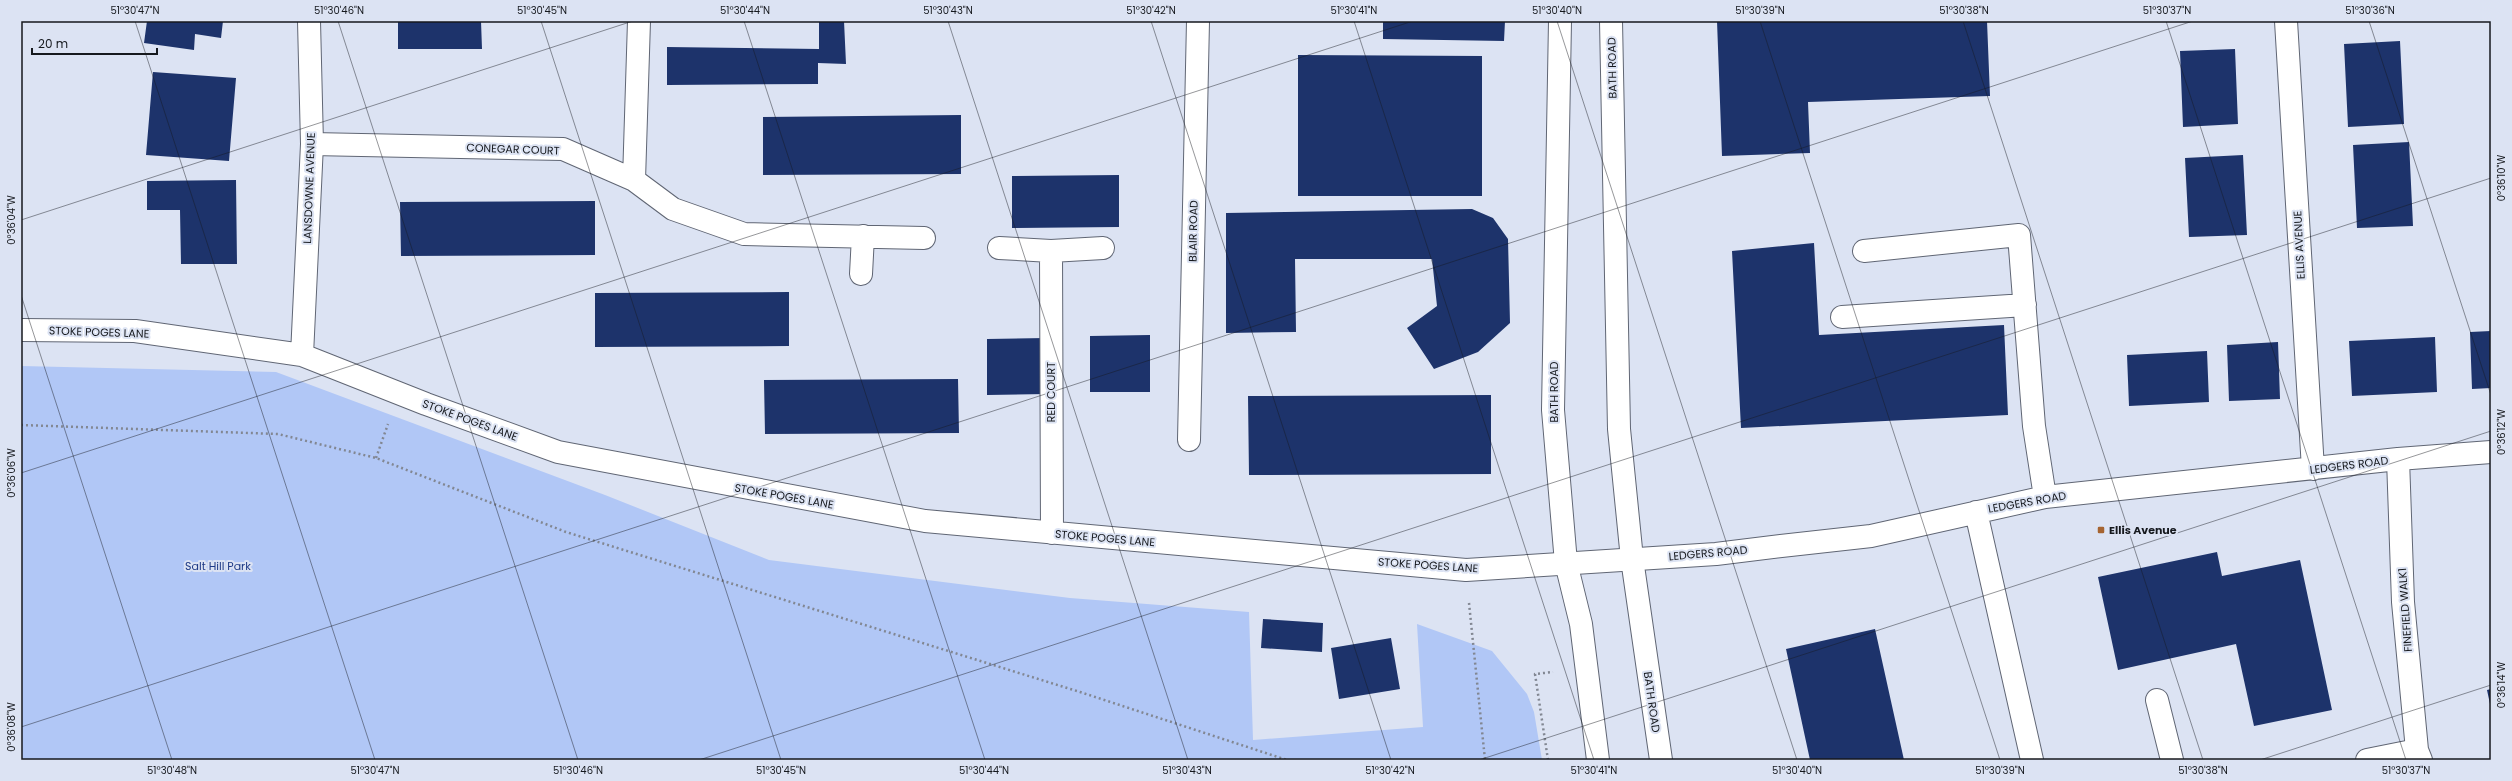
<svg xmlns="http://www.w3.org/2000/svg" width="2512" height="781" viewBox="0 0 2512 781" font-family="Poppins,sans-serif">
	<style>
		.green { fill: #b1c7f6 }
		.building { fill: #1d336b }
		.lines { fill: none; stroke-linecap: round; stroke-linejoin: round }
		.minor-casing { stroke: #606674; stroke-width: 24 }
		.major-casing { stroke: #606674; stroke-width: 24 }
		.path { stroke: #828792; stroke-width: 2.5; stroke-dasharray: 2 3; stroke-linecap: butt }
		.minor { stroke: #fff; stroke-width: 22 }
		.major { stroke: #fff; stroke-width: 22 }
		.ticks { fill: none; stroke: #16191e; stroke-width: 1; stroke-opacity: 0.45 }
		.poi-dot { fill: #a66431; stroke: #dce3f3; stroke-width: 1.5 }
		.labels { text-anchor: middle; stroke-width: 4; stroke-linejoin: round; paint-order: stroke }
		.street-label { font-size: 11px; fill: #16191e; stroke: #dce3f3 }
		.poi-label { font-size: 11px; font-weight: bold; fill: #16191e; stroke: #dce3f3; text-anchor: start }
		.park-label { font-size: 11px; fill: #1e3a86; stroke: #dce3f3 }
		.neatline { fill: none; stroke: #16191e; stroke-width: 1.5 }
		.ticks-label { font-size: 10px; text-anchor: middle; fill: #16191e }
	</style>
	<rect width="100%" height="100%" fill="#dce3f3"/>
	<!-- green -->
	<path class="green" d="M21,366L276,372L605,495L769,560L1070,598L1249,612L1253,740L1423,727L1417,624L1492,651L1527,694L1534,712L1542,760H21Z"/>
	<!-- building -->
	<path class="building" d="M147,21H223L221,38L195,34L194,50L144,43Z
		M398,21H481L482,49H398Z
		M819,21H844L846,64L818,63V84L667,85V47L819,49Z
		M1383,21H1505L1504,41L1383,39Z
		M1717,21H1987L1990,96L1808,102L1810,153L1722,156Z
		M2400,41L2404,124L2348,127L2344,44Z
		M2235,49L2238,124L2183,127L2180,51Z
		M1298,55L1482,56V196H1298Z
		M153,72L236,78L229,161L146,155Z
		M961,115V174L763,175V117Z
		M2409,142L2413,226L2357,228L2353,145Z
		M2243,155L2247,235L2189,237L2185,158Z
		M1119,175V227L1012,228V176Z
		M236,180L237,264H181L180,210H147V181Z
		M595,201V255L401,256L400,202Z
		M1472,209L1493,218L1508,239L1510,323L1478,352L1434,369L1407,328L1437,306L1432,259H1295L1296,332L1226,333V213Z
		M1814,243L1819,335L2004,325L2008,415L1741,428L1732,251Z
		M789,292V346L595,347V293Z
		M2491,331V388L2472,389L2470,332Z
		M1150,335V392H1090V336Z
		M2435,337L2437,392L2352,396L2349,341Z
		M1046,338L1047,394L987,395V339Z
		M2278,342L2280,399L2229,401L2227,345Z
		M2207,351L2209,402L2129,406L2127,355Z
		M958,379L959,433L765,434L764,380Z
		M1491,395V474L1249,475L1248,396Z
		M2217,552L2222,576L2300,560L2332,710L2254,726L2236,644L2118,670L2098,577Z
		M1263,619L1323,623L1322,652L1261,648Z
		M1875,629L1904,760H1810L1786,649Z
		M1391,638L1400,689L1339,699L1331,648Z
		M2491,689V704H2490L2487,690Z"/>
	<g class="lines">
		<defs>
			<path id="minor" d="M2286,21L2313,469
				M312,144L563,149L634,180L673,209L744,234L924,238
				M634,180L639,21
				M999,248L1051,251L1103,248
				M1051,251L1052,533
				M1864,251L2019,235L2034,426L2045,497
				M861,274L863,236
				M1842,317L2025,305
				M21,330L135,331L302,355L426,404L558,452L925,521L1466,570L1716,554L1781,546L1871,536L2045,497L2398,459L2491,452
				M302,355L312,144L309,21
				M1189,440L1198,21
				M2398,459L2403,602L2417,750L2421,760
				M1976,512L2032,760
				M2157,700L2172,760
				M2367,760L2417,750"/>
			<path id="major" d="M1560,21L1553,410L1566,563L1581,624L1598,760
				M1611,21L1619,429L1632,559L1661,760"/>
		</defs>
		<!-- minor casing -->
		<use href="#minor" class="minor-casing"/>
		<!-- major casing -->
		<use href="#major" class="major-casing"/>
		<!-- path -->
		<path class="path" d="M21,425L278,434L376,458L566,532L1080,692L1287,760
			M376,458L388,424
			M1469,603L1485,760
			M1548,760L1535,674L1553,672"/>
		<!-- minor -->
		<use href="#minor" class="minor"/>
		<!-- major -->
		<use href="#major" class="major"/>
	</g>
	<!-- ticks -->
	<path class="ticks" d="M135,21L375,760M338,21L578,760M541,21L781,760M744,21L985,760M948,21L1188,760M1151,21L1391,760M1354,21L1594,760M1557,21L1797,760M1760,21L2000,760M1963,21L2203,760M2166,21L2406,760M2369,21L2491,395M21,220L633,21M21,295L172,760M21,473L1413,21M21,727L2193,21M699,760L2491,178M1479,760L2491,431M2260,760L2491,685"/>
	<!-- markers -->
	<rect class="poi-dot" x="2097" y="526" width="8" height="8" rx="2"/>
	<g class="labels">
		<!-- street labels -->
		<g class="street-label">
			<text transform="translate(1612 68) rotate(-91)" y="4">BATH ROAD</text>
			<text transform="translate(513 149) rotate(2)" y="4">CONEGAR COURT</text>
			<text transform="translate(309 188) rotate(-88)" y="4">LANSDOWNE AVENUE</text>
			<text transform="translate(1193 231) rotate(-89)" y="4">BLAIR ROAD</text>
			<text transform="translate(2299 245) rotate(-93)" y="4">ELLIS AVENUE</text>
			<text transform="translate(99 332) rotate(2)" y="4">STOKE POGES LANE</text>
			<text transform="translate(1051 392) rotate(-90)" y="4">RED COURT</text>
			<text transform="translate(1554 392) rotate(-90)" y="4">BATH ROAD</text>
			<text transform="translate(470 420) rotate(20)" y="4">STOKE POGES LANE</text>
			<text transform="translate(2349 465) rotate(-7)" y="4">LEDGERS ROAD</text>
			<text transform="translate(784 496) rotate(10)" y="4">STOKE POGES LANE</text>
			<text transform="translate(2027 502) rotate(-10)" y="4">LEDGERS ROAD</text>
			<text transform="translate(1105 538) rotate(5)" y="4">STOKE POGES LANE</text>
			<text transform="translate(1708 553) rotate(-5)" y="4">LEDGERS ROAD</text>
			<text transform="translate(1428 565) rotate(4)" y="4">STOKE POGES LANE</text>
			<text transform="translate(2405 610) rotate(-94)" y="4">FINEFIELD WALK1</text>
			<text transform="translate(1652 702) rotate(82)" y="4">BATH ROAD</text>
		</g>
		<!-- poi labels -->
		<g class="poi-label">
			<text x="2109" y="534">Ellis Avenue</text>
		</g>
		<!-- park labels -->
		<g class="park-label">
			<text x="218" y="570">Salt Hill Park</text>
		</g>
	</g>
	<!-- border -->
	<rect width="2512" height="781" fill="none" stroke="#dce3f3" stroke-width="44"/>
	<!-- scale -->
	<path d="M32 48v6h125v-6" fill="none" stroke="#16191e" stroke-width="2"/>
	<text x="38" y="48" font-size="12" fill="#16191e" stroke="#dce3f3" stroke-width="3" paint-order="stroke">20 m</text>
	<rect x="22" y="22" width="2468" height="737" class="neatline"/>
	<g class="ticks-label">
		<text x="135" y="14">51°30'47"N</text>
		<text x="339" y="14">51°30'46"N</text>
		<text x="542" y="14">51°30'45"N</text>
		<text x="745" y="14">51°30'44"N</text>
		<text x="948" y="14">51°30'43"N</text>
		<text x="1151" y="14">51°30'42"N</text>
		<text x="1354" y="14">51°30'41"N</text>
		<text x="1557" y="14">51°30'40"N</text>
		<text x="1760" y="14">51°30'39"N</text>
		<text x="1964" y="14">51°30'38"N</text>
		<text x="2167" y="14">51°30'37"N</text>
		<text x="2370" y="14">51°30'36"N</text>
		<text transform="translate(2501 178) rotate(-90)" y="4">0°36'10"W</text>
		<text transform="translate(11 220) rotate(-90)" y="4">0°36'04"W</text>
		<text transform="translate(2501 432) rotate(-90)" y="4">0°36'12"W</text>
		<text transform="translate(11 473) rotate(-90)" y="4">0°36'06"W</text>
		<text transform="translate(2501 685) rotate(-90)" y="4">0°36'14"W</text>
		<text transform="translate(11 727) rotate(-90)" y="4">0°36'08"W</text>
		<text x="172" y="774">51°30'48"N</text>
		<text x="375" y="774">51°30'47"N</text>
		<text x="578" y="774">51°30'46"N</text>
		<text x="781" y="774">51°30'45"N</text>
		<text x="984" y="774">51°30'44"N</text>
		<text x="1187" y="774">51°30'43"N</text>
		<text x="1390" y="774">51°30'42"N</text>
		<text x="1594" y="774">51°30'41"N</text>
		<text x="1797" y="774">51°30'40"N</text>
		<text x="2000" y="774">51°30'39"N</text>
		<text x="2203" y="774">51°30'38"N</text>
		<text x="2406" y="774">51°30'37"N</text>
	</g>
</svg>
